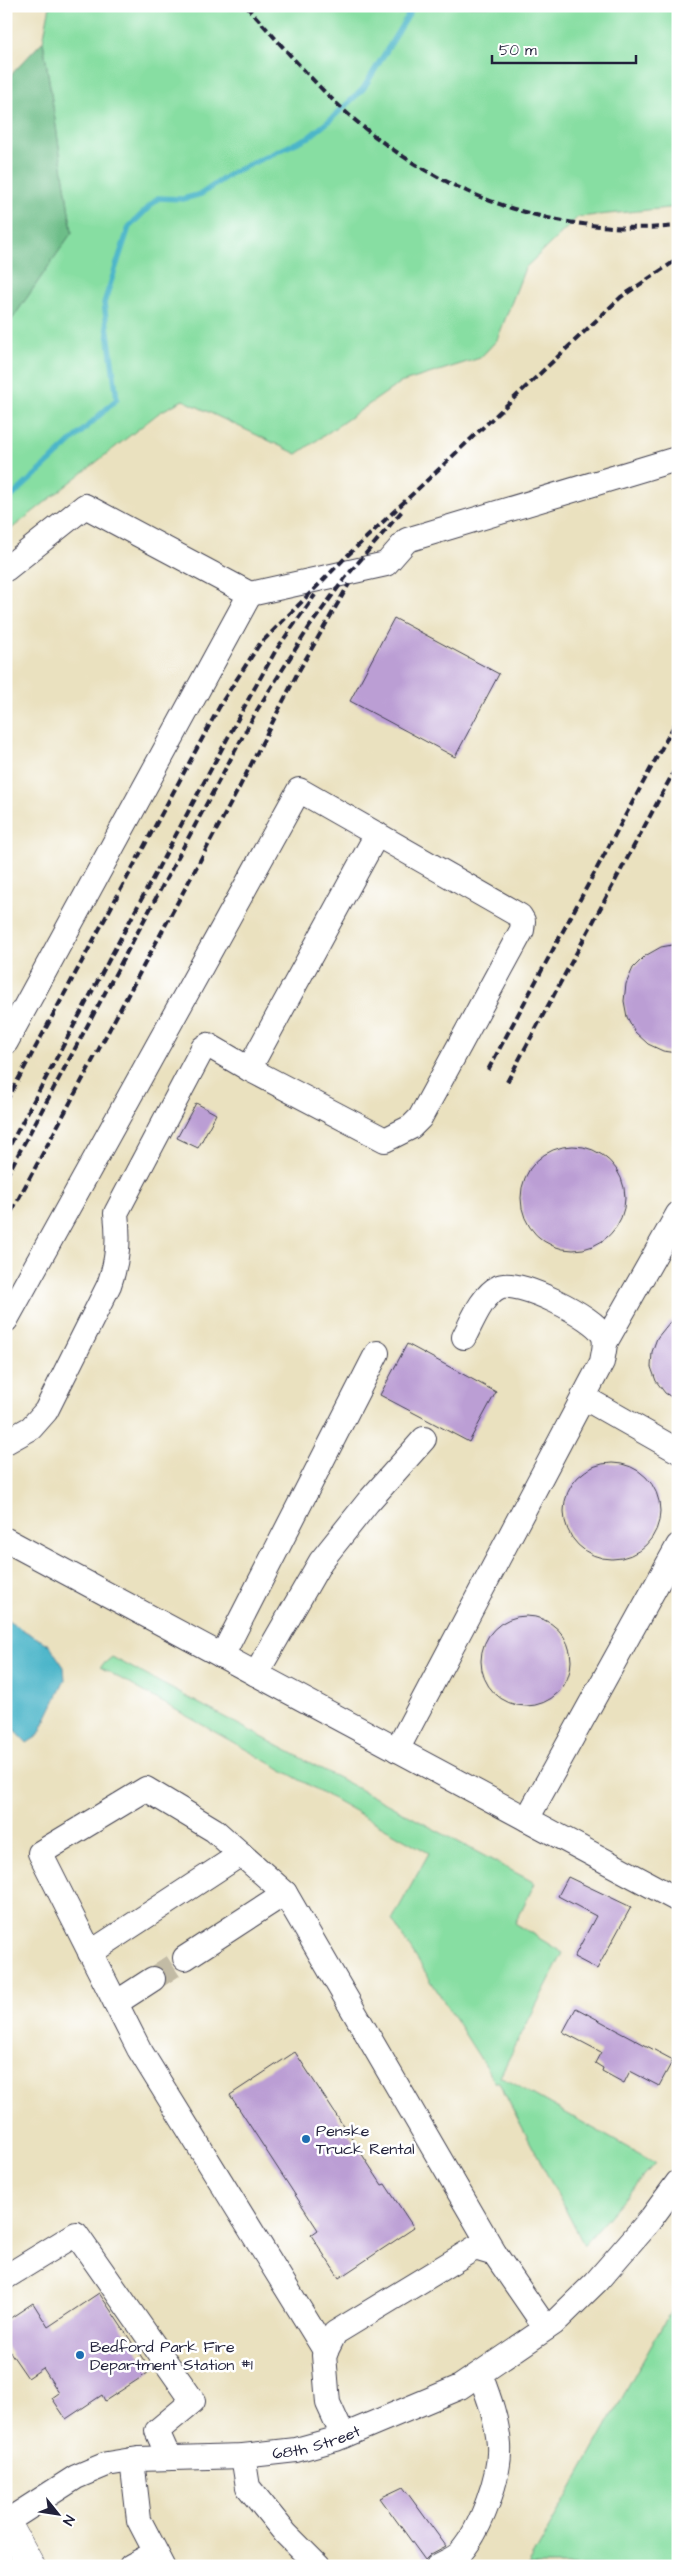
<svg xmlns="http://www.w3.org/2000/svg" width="684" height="2572" viewBox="0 0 684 2572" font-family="'Architects Daughter',sans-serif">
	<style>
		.green { fill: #87dea2; stroke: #54806e }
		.forest { fill: #6dbd88; stroke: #487062 }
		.water { fill: #4bb5c9; stroke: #366c82 }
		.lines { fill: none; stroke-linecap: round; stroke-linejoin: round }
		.stream { stroke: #4bb5c9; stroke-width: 5.5 }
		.building { fill: #bb9ed4 }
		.minor-tunnel { stroke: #c2bba5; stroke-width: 24; stroke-dasharray: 24 12; stroke-linecap: butt }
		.minor-casing { stroke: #403f4f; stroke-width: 26 }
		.major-casing { stroke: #403f4f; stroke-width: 29 }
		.minor { stroke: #fff; stroke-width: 24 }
		.major { stroke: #fff; stroke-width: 28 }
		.rail { stroke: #22223b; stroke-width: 4; stroke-dasharray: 8 4; stroke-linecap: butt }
		.poi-dot { fill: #1f6fb2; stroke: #fff; stroke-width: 2 }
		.labels { text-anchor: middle; stroke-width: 5; stroke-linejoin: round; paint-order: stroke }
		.poi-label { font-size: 16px; fill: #22223b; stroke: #fff; text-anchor: start }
		.street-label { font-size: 16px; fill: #22223b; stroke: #fff }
	</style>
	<rect width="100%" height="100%" fill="#fff"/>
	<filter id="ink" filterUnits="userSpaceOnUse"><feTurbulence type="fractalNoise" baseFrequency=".02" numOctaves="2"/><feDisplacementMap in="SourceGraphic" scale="10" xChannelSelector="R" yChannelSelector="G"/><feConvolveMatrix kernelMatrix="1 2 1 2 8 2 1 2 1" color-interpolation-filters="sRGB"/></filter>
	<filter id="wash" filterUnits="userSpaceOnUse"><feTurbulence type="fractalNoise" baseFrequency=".0096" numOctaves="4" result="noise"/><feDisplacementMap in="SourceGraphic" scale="20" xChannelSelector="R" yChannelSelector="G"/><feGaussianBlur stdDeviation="1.12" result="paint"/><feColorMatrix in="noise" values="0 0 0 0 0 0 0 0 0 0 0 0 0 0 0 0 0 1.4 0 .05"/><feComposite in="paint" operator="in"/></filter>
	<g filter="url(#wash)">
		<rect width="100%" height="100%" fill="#eae1bf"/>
		<!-- green -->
		<path class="green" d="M50,6H678V207L578,217L525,268L497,340L480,358L400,383L297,454L183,400L160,412L6,533V328L72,232L43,41Z
			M112,1657L535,1883L515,1923L563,1953L500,2076L655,2163L584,2245L498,2081L496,2083L392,1920L429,1853L100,1667Z
			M678,2298V2566H528Z"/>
		<!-- forest -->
		<path class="forest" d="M43,41L72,232L6,328V80Z"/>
		<!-- water -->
		<path class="water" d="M6,1620L49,1645L64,1667L65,1680L38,1736L27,1743L6,1721Z"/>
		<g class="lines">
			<!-- stream -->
			<path class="stream" d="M6,502L117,399L104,303L129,227L158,198L183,199L201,194L233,172L309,137L329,121L363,89L414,6"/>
		</g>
		<g id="blocks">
			<!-- building -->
			<path class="building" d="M394,618L499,674L455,757L350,701Z
				M678,944V1053L663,1051L648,1044L635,1032L627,1017L624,1001L626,984L633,968L645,956L661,947Z
				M196,1103L216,1114L198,1148L177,1138Z
				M521 1198a52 52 0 1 1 104 0a52 52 0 1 1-104 0Z
				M678,1312V1401L665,1393L656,1381L651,1367L652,1352L657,1338Z
				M407,1344L496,1392L469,1442L380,1395Z
				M564 1511a48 48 0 1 1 96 0a48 48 0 1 1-96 0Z
				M481 1661a45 45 0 1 1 90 0a45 45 0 1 1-90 0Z
				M568,1877L631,1907L597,1969L574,1957L596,1916L558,1896Z
				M576,2008L673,2060L659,2086L630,2071L624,2083L602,2071L603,2068L595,2063L601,2052L563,2032Z
				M295,2052L382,2185L385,2184L414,2228L339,2278L311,2235L318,2230L230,2095Z
				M99,2293L151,2371L105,2401L102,2395L66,2419L52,2398L59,2393L43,2368L28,2378L6,2346V2321L33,2303L48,2327Z
				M403,2487L446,2546L431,2554L425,2560L380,2498Z"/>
		</g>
	</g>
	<g filter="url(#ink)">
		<use href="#blocks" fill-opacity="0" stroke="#403f4f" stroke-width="1"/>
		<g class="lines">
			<!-- minor-tunnel -->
			<path class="minor-tunnel" d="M153,1979L185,1958"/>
			<defs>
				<g id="minor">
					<path d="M6,569L85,506L250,594L386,564L407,540L673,460"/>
					<path d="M6,1042L250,594"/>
					<path d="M6,1320L299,790L520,916L523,921L522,930L420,1118L411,1127L385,1140L249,1069L377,834"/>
					<path d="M605,1343L678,1214"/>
					<path d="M583,1397L678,1451"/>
					<path d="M6,1442L31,1428L46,1411L109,1285C118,1260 119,1240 116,1213L203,1048L208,1045L249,1069"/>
					<path d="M6,1540L678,1900"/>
					<path d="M222,1656L377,1353"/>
					<path d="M256,1674L321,1561L368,1502L424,1439"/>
					<path d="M397,1750L602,1362C603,1354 607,1343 603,1335C595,1317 517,1278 499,1287C482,1295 472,1322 464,1337"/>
					<path d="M527,1819L678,1546"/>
					<path d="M90,1953L241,1854"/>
					<path d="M185,1958L285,1893"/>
					<path d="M116,2003L153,1979"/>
					<path d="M6,2277L76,2234L193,2401L157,2431L169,2458"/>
					<path d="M326,2352L139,2049L40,1853L146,1789L214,1830L285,1893L495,2254"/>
					<path d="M343,2436L328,2403L324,2355L335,2333L475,2248L495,2254L546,2328"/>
					<path d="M243,2456L248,2487L286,2534L318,2566"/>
					<path d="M132,2460L139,2520L163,2566"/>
					<path id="s1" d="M6,2522L76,2477L107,2464L138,2459L243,2456L296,2450L336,2439L460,2387L554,2323L596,2282L650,2220L678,2182"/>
					<path d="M131,2566L155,2553"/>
					<path d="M438,2566C445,2562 456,2558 461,2552C481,2529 501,2475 499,2445C497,2419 489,2398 480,2374"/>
				</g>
				<path id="major" d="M6,2521L31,2566"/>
			</defs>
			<!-- minor casing -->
			<use href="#minor" class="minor-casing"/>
			<!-- major casing -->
			<use href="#major" class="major-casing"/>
			<!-- minor -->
			<use href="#minor" class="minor"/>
			<!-- major -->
			<use href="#major" class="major"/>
			<!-- rail -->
			<path class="rail" d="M246,6C282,45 316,87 356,121C446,198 560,237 678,226
				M488,1070L678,718
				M507,1082L678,764
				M6,1102L222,702L259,645L348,555L621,297L678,259
				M10,1145L248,700L276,650L315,595
				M6,1177L257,710L310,626L345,578L402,511
				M6,1222L239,788L297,674L349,584"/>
		</g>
	</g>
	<!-- markers -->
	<g class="poi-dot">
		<circle cx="306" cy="2139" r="5"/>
		<circle cx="80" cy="2355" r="5"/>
	</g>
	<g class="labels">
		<!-- poi labels -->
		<g class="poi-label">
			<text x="316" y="2136">Penske<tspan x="316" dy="18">Truck Rental</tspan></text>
			<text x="90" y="2352">Bedford Park Fire<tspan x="90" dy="18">Department Station #1</tspan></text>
		</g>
		<!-- street labels -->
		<g class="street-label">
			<text dy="6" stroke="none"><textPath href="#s1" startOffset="328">68th Street</textPath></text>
		</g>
	</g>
	<!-- margin -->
	<rect width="684" height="2572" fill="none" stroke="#fff" stroke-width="25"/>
	<!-- north arrow -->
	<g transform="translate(58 2514) rotate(120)" stroke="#ffffff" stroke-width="4" paint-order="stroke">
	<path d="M0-4L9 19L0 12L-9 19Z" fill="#22223b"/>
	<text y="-8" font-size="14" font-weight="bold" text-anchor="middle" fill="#22223b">N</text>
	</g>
	<!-- scale -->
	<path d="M492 55v8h144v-8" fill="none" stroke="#22223b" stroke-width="2.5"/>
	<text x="499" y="55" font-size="15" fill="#22223b" stroke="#ffffff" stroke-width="4" paint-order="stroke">50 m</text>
</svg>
